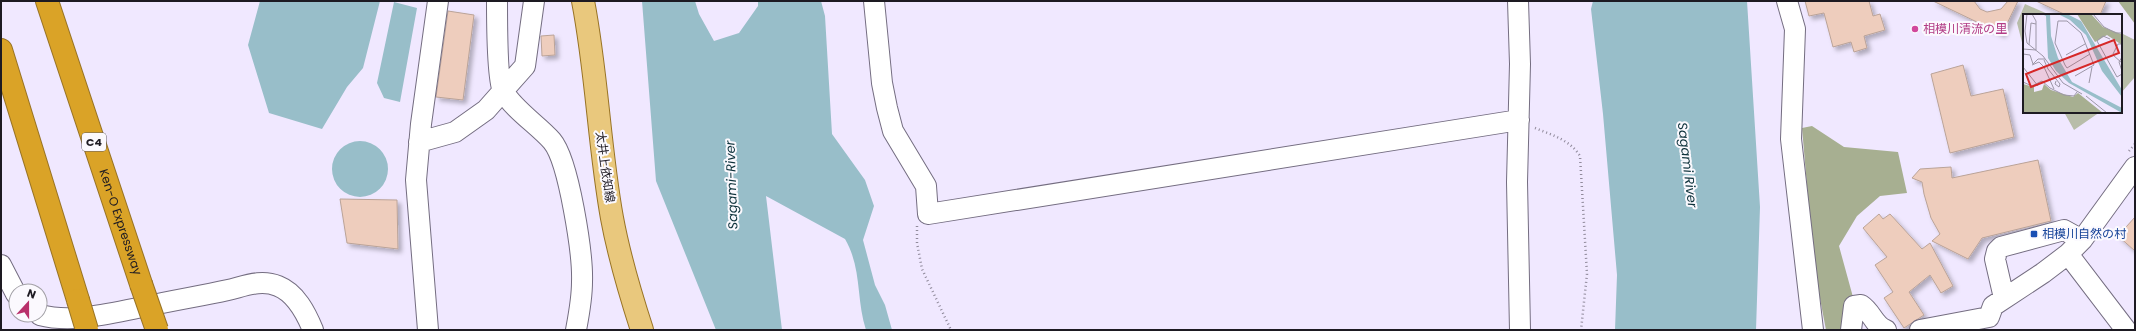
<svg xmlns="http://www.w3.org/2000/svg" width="2136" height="331" viewBox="0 0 2136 331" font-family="Poppins,'Noto Sans JP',sans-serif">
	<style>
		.green { fill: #b8bda9 }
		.forest { fill: #a7af91 }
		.water { fill: #98bec9 }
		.building { fill: #eecdbd; stroke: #baa398; filter: url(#shadow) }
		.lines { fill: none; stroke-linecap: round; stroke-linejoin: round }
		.minor-casing { stroke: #746d81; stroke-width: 22 }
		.major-casing { stroke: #987325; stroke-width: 24 }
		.highway-casing { stroke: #987325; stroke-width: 24 }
		.path { stroke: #918b9c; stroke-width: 2.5; stroke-dasharray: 1 3; stroke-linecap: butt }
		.minor { stroke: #fff; stroke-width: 20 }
		.major { stroke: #e9c87d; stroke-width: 22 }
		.highway { stroke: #daa327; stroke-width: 22 }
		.highway-bridge-casing { stroke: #987325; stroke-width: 24; stroke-linecap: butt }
		.highway-bridge { stroke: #daa327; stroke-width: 22 }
		.hotel-dot { fill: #d1479c; stroke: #fbf9fe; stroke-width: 1.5 }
		.transit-dot { fill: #1a4fb4; stroke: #fbf9fe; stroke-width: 1.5 }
		.labels { text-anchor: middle; stroke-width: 4; stroke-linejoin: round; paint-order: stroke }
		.shield { fill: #fbf9fe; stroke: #605d64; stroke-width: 1 }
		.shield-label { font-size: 11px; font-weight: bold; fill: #1d1a22 }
		.hotel-label { font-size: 12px; fill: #b23c85; stroke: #fbf9fe; text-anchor: start }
		.street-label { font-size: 12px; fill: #1d1a22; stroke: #fbf9fe }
		.transit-label { font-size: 12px; fill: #164399; stroke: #fbf9fe; text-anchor: start }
		.water-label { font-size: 13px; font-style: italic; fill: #0c313a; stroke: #fbf9fe }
		.inset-road { fill: none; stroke: #9c96a7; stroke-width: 1 }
		.view { fill: #d62828; fill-opacity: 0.15; stroke: #d62828; stroke-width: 2 }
		.inset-edge { fill: none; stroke: #1d1a22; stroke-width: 2 }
	</style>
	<defs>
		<filter id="shadow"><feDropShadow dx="3.5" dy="3.5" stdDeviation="2" flood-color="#0004"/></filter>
	</defs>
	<rect width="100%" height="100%" fill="#f0e8ff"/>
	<!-- green -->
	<path class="green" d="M2025,4L2050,15H2024V50L2017,23Z
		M2121,33L2135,40V77L2121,93Z
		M2064,112H2100L2074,130Z"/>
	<!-- forest -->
	<path class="forest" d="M2118,1H2135V24Z
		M1812,126L1844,147L1898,152L1907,193L1880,196L1857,216L1839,246L1862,330H1826L1814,267L1802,128Z"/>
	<!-- water -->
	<path class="water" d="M260,1H380L363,68L347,87L322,129L269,113L248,45Z
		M642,1H695L699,14L714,41L739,33L758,6V1H821L825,16L832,134L865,180L874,206L863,240L875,285L885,305L892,330H866C856,299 862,268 845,239L766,196L782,330H716L656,181Z
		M1593,1H1747L1760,207L1756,330H1615L1617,275L1603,114L1591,9Z
		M394,2L417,8L400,102L384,98L377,83Z
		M332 169a28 28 0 1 1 56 0a28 28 0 1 1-56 0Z"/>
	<!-- building -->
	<path class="building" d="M1805,1H1869L1873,16L1880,14L1885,30L1864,36L1867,48L1854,52L1851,42L1833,47L1824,13L1809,16Z
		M1933,1H1974L1980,9L1987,12L2001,9L2008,1H2018L2002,34Z
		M2036,1H2106L2100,15H2066Z
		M448,11L474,15L463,100L436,97Z
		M554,35L555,55L542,56L541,36Z
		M1963,65L1971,96L2003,89L2014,137L1950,153L1931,74Z
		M2038,160L2051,221L1982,238L1968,259L1932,241L1940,234L1931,218L1924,194L1922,182L1912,178L1920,169L1951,167L1952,178Z
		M340,199L397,200L398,249L347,243Z
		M1879,214L1883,219L1890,214L1922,249L1930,243L1953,286L1941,293L1930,275L1909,292L1924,315L1904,328L1884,298L1893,292L1875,265L1887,257L1863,228Z
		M2135,217V251L2118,236Z"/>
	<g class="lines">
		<defs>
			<path id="minor" d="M497,1C497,16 497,81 503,91C514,110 538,125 552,141C569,161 583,255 582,282C582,299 579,314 576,330
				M874,1L882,83L887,108L893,131L926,186L928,214L1519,120
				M1518,1L1520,64L1517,182L1520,330
				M1787,1L1795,29L1791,139L1813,330
				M419,142L455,132L486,110L525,66L534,1
				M2068,254L2126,330
				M1,265L16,294
				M2004,298L1995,259L1997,251L2001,247L2064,230L2082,240
				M40,315C74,324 114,312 148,306C175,300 201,296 228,290C245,286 261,279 278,286C296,293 306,313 313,330
				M1989,317L1993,306L2043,273L2068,254L2082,240L2135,167
				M428,330L416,180L421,124L438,1
				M1851,330L1854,306L1861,305C1872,312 1874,326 1886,330
				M1920,330L1989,317"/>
			<path id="major" d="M583,1C597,73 599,146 612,218C619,256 630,293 642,330"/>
			<g id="highway">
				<path id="s1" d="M47,1L141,284"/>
				<path d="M1,50L78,300"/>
			</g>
		</defs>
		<!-- minor casing -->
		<use href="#minor" class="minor-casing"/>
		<!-- major casing -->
		<use href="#major" class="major-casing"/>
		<!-- highway casing -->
		<use href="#highway" class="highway-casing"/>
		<!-- path -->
		<path class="path" d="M1535,128C1552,135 1570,140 1580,156L1587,274L1581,330
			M2129,151L2135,144
			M917,226V243L922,269L951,330"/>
		<!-- minor -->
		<use href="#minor" class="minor"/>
		<!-- major -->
		<use href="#major" class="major"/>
		<!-- highway -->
		<use href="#highway" class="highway"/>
		<defs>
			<path id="highway-bridge" d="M141,284L157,330
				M78,300L87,330"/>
		</defs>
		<!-- highway-bridge casing -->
		<use href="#highway-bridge" class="highway-bridge-casing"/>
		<!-- highway-bridge -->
		<use href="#highway-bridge" class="highway-bridge"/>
	</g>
	<!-- markers -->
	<circle class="hotel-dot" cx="1915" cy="29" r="4"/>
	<rect class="transit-dot" x="2030" y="230" width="8" height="8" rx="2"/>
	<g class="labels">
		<!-- shield labels -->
		<rect class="shield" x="82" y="133" width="24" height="18" rx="3"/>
		<g class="shield-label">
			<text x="94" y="146">C4</text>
		</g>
		<!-- hotel labels -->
		<g class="hotel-label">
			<text x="1923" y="33">相模川清流の里</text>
		</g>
		<!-- street labels -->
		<g class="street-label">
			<text transform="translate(605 167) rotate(82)" y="4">太井上依知線</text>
			<text dy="4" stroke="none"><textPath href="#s1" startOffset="233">Ken-O Expressway</textPath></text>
		</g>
		<!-- transit labels -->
		<g class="transit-label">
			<text x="2042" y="238">相模川自然の村</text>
		</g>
		<!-- water labels -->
		<g class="water-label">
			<text transform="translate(1688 165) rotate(83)" y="5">Sagami River</text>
			<text transform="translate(731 185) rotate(-92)" y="5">Sagami-River</text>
		</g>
	</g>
	<!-- overview -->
	<g transform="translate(2023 14)">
		<rect width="99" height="99" fill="#f0e8ff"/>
		<path d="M54,0H68L80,13L98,20L99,31L84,21L72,28ZM0,70L11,73V78L19,76L21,70L28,76L50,83L55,79L80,99H0Z" fill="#a7af91"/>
		<path d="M19,0H27L28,22L35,44L49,68L99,94V99L46,69L33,57L25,44L23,2ZM35,0H44L58,7L99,76V83L79,57L63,21L47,6Z" fill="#98bec9"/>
		<path class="inset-road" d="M4,0L2,17L4,29L20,42L40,69L59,80M70,0L81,13L93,19H99M87,25L80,22L74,27L94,63L99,60M6,31L8,9L13,10M0,35L13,36V7L9,0M0,40L7,41L10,50L15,45H22M90,40L95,30H99M43,41L62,30M90,41L99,49M99,43L96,48L99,57M21,46L25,55L37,70L36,73L32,70L33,67M9,51L16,48L21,53L31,75M0,53L15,72M52,62L71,51L61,26L58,19L44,7H35L32,29L42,51L44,54L67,40M0,68L9,72L19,67L27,74L41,81L51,82L54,78M66,69L69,53M63,82L84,99"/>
		<path class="view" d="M91,26L96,39L8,73L3,60Z"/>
		<rect width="99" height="99" class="inset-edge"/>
	</g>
	<!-- border -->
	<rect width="2136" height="331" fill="none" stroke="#1d1a22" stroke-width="4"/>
	<!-- north arrow -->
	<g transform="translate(28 303) rotate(21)"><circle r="19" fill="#fbf9fe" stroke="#a2a0a6"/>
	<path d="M0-3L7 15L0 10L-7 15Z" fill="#b9306b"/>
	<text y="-6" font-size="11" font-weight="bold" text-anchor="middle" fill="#1d1a22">N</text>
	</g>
</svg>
